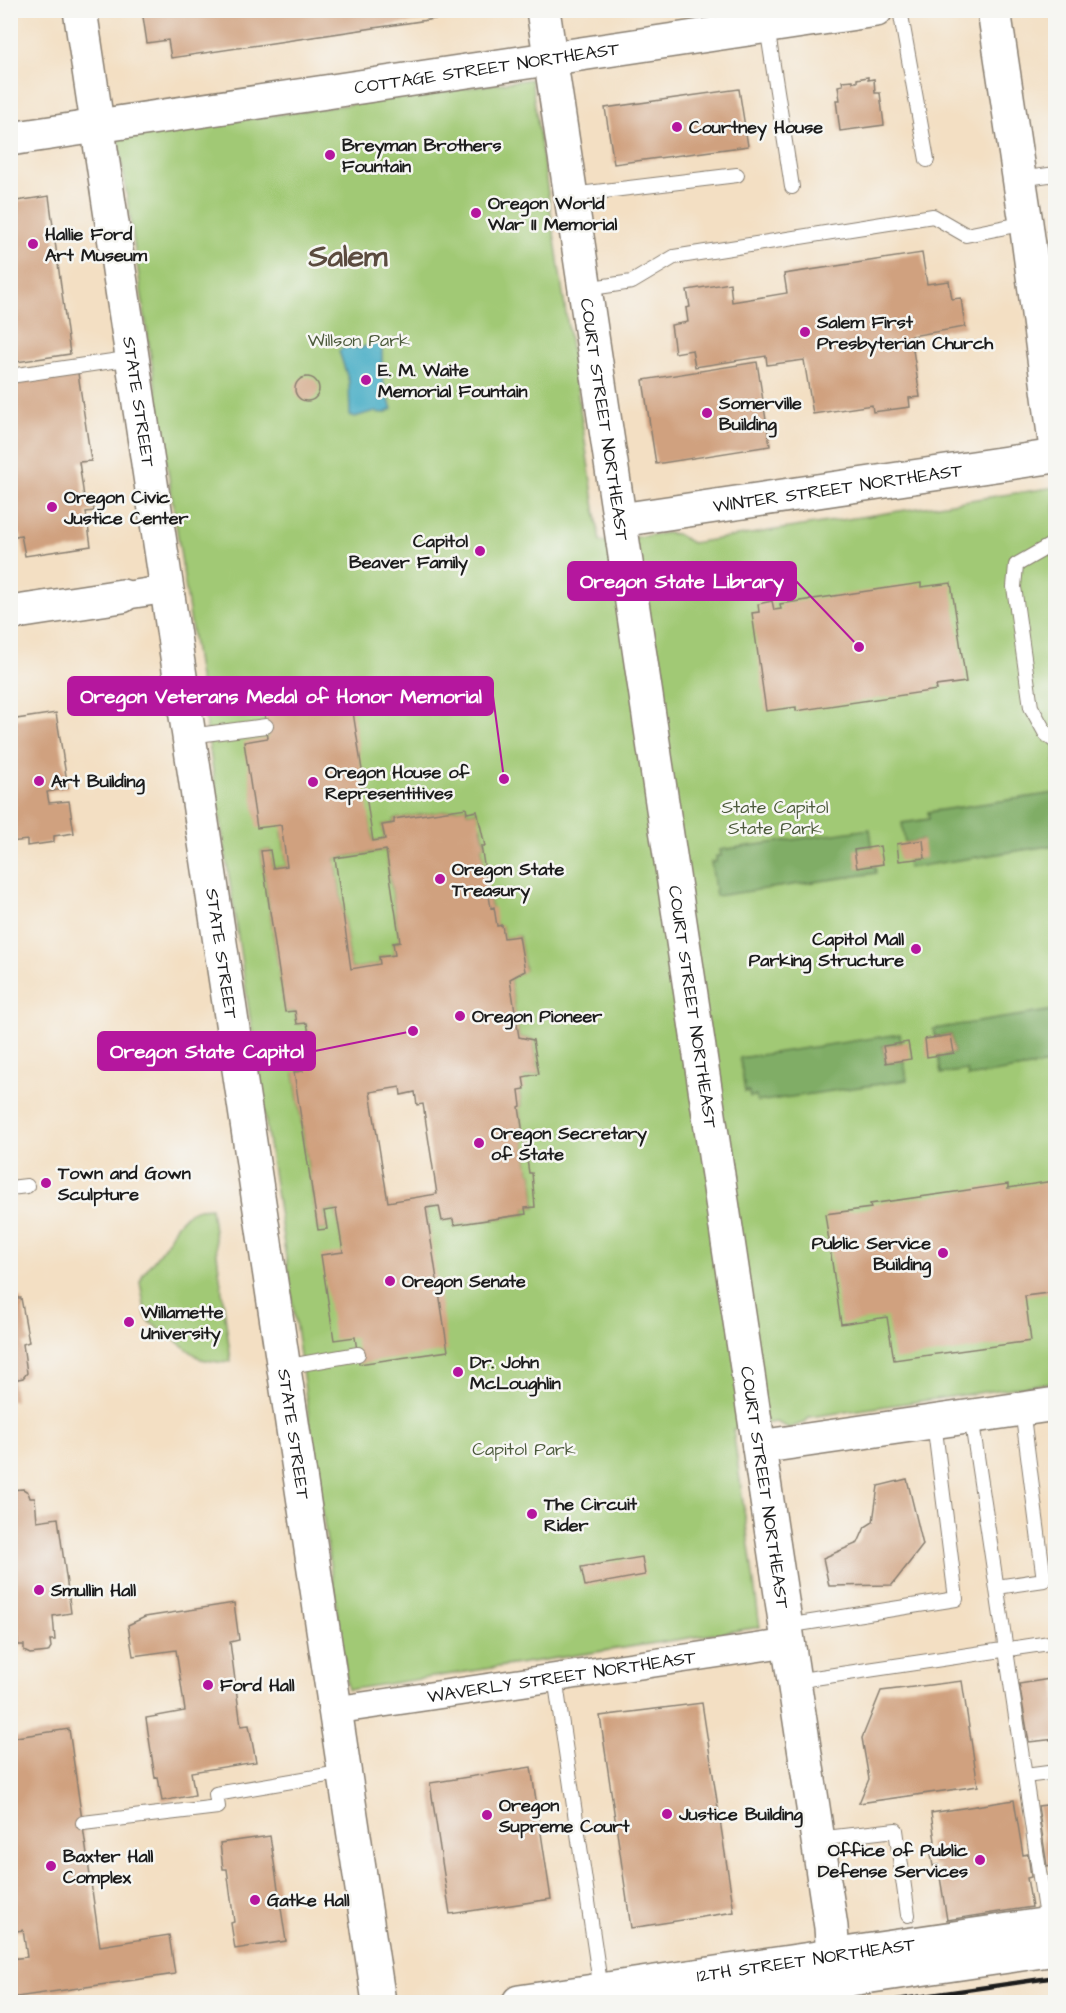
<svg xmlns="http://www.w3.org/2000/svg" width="1066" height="2013" viewBox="0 0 1066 2013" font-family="'Architects Daughter',sans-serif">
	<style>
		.green { fill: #a1c975; stroke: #5e7248; stroke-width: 1.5; fill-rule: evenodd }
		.forest { fill: #80ad66; stroke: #4e6441; stroke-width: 1.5 }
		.water { fill: #45acc5; stroke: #306470; stroke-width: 1.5 }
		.building { fill: #d0a17f; fill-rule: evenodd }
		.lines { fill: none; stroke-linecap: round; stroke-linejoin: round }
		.lane-casing { stroke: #887e70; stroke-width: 16 }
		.street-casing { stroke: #887e70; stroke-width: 30 }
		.secondary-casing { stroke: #887e70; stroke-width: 36 }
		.primary-casing { stroke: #887e70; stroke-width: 36 }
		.lane { stroke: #fff; stroke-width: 14 }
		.street { stroke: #fff; stroke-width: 27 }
		.secondary { stroke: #fff; stroke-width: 33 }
		.primary { stroke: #fff; stroke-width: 33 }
		.rail { stroke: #1c1c1c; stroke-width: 4.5 }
		.poi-dot { fill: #b5179e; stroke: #f6f6f2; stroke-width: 2 }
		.labels { text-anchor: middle; stroke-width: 5; stroke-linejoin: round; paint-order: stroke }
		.street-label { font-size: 18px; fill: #1c1c1c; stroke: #f6f6f2 }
		.poi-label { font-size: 18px; font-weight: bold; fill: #1c1c1c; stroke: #f6f6f2; text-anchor: start }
		.park-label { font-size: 18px; fill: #4b593b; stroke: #f6f6f2 }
		.town-label { font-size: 30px; font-weight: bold; fill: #5b4b3f; stroke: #f6f6f2 }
		.leader { fill: none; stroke: #b5179e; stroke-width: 2 }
		.callout-dot { fill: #b5179e; stroke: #f6f6f2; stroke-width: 2 }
		.callout { fill: #b5179e; stroke: #b5179e; stroke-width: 2 }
		.callout-label { font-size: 20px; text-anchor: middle; font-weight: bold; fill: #fff }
	</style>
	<rect width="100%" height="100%" fill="#f6f6f2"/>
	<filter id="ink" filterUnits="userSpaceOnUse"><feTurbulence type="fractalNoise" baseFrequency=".0167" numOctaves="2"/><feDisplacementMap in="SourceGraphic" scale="12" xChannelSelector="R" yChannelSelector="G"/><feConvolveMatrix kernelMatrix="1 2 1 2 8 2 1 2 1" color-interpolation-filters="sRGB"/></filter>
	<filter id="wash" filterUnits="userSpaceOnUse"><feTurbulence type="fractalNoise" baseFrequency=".008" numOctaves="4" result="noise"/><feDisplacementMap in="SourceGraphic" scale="24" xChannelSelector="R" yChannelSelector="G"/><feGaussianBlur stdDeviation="1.35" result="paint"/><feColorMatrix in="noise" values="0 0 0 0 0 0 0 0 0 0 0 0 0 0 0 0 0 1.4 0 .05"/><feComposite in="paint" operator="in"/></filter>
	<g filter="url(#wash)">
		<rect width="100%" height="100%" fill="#f3dfc3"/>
		<!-- green -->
		<path class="green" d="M531,79L600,542L666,533L677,534L692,543L1055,487V1382L810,1417L804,1423L789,1428L776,1422L733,1429L760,1627L348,1690L286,1258L118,137ZM466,808L467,813L477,811L479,826H481L485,845L481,846L491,908L497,926H502L504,938L519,936L525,970L510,979L519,1037L533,1040L539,1074L523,1077L519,1090L521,1106L519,1107L529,1173H532L535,1207L525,1208L526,1214L454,1225L453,1219L442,1221L439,1206L426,1208L430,1234L343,1249L336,1209L324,1211L327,1229L318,1230L294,1073L303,1071L300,1056L312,1054L307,1023L297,1024L295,1011L285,1012L261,851L270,850L273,868L287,866L282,832L369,819L373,841L385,839L382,825L394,823V819Z
			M386,850L400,942L393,943L395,955L379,957L380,964L351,969L335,858Z
			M211,1208L231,1361L218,1362L201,1359L151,1323L146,1316L140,1282L143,1274L166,1244L177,1224L188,1213L198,1209Z"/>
		<!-- forest -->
		<path class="forest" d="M1055,793V845L908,868L907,860L922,840L905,843L902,823L929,819L928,812Z
			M870,829L876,873L716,896L711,862H716V856H721L720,850Z
			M1055,1010V1063L968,1077L967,1070L941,1074L938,1055L954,1053L951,1035L935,1037L933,1029Z
			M900,1034L901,1043L883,1046L886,1063L904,1060L907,1080L757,1102L756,1096L750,1097L749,1091L745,1092L740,1058Z"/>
		<!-- water -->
		<path class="water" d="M375,342L382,344V378L392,409L385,413L371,412L355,417L350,416L349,382L339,351L345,347L361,348Z"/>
		<g id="blocks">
			<!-- building -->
			<path class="building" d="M142,10H460L461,15L171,58L168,40L147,43Z
				M868,77V80L874,79L875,93H880L884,125L840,131L836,100H840L838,86L843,85L842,81L853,80V82H857V79Z
				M739,89L748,146L614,164L605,108Z
				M49,196L70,354L10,363V202Z
				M922,253L927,284L949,281L952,299L961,298L965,327L911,336L920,397L909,398L910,407L873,412L872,405L813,414L804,360L767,365L766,356L695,367L692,350L675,353L671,325L688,322L686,308L690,307L687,290L730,283L732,302L787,293L784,274Z
				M757,362L770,446L656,464L643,380Z
				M78,373L91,461L79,462L84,497L92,496L94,511L86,512L91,546L25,556L21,535L11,537L10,533V381Z
				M295 389a12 12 0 1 1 24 0a12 12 0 1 1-24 0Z
				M921,583V587L951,583L966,682L936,686L937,690L796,711V707L766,711L752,613L759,612L758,604L772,601L774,610L781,609L780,604Z
				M351,699L373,841L385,839L382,825L394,823V819L466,808L467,813L477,811L485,846H481L491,908L494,907L497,926L502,925L504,938L519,936L525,971L510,979L519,1037L533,1040L539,1074L523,1077L525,1089L519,1090L521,1106L519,1107L529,1173H532L535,1207L525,1208L526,1214L454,1225L453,1219L442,1221L439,1206L426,1208L448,1351L359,1364L355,1337L334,1340L321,1255L343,1252L336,1209L324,1211L327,1229L318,1230L294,1072L303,1071L300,1055L312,1054L310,1039L307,1023L297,1024L295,1011L285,1012L261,851L270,850L273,868L287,866L281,825L257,828L244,742L268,738L264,712ZM386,850L400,942L393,943L395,955L379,957L380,964L351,969L335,858ZM400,1087L401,1095L415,1092L417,1105L423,1104L437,1194L388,1202L370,1092Z
				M56,713L68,788L47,792L49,803L69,801L74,833L54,836V842L27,846V840L10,842V809H15L10,774V720Z
				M923,840L925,858L899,861L897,844Z
				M880,846L883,864L857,868L854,850Z
				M951,1035L954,1053L927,1057L925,1039Z
				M908,1042L911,1059L886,1063L883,1046Z
				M1053,1181L1056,1197V1292L1025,1296L1031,1341L894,1360L887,1317L841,1324L825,1214L871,1208L870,1204L941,1194L1008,1184V1188Z
				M10,1265L16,1298H21L29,1342L23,1344L27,1373L23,1378L13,1380L15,1401H10Z
				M907,1479L923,1545L892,1585L829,1586L823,1558L858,1543L865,1527L873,1522L878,1486Z
				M23,1489L28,1492L30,1498H35L37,1521L58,1518L71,1613L53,1616L55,1640H50L51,1647L48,1652L30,1654L24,1651V1645H18L17,1635L10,1636V1490Z
				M642,1557L645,1575L585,1586L581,1567Z
				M234,1603L239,1640L230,1642L241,1726L249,1725L256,1762L191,1772L195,1795L162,1801L158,1777L155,1778L146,1718L185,1711L176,1650L133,1656L128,1625L145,1617Z
				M1056,1678V1739L1029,1742L1019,1684Z
				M962,1681L978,1786L859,1803L869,1779L862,1738L881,1691Z
				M702,1703L734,1912L631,1928L600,1716Z
				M69,1729L100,1946L169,1935L175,1974L10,1998V1959L27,1957L23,1930L10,1932V1738Z
				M531,1767L551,1899L450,1914L430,1783Z
				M1014,1800L1023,1855L1028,1854L1031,1877L1027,1878L1032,1907L947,1920L938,1865L933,1866L929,1842L935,1841L931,1813Z
				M1056,1804V1864L1047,1866L1038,1806Z
				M270,1836L286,1941L235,1949L231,1923L234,1922L227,1869H223L220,1843Z"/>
		</g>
	</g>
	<g filter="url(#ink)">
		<use href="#blocks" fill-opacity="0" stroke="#887e70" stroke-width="1.5"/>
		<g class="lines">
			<defs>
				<path id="lane" d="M900,10L927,160
					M767,27L792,187
					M1019,179L1056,174
					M571,195L737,175
					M585,289L632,282L674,257L933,216L966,235L1026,223
					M10,376L133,358
					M1056,542L1016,565L1014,587L1031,707L1046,734L1056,742
					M190,736L266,726
					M10,1188L27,1186
					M284,1367L358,1354
					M971,1416L1047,1924
					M997,1587L1044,1580L1022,1409
					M786,1626L956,1599L934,1422
					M555,1677L601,1990
					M794,1681L1056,1642
					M1025,1776L1056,1772
					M83,1823L218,1807L216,1794L345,1772
					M817,1839L896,1830L908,1915"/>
				<g id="street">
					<path d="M122,596L167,589"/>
					<path id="s1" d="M336,1710L788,1643"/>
				</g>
				<g id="secondary">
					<path id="s2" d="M80,10L379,2002"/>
					<path id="s3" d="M543,10L831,1927L836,2002"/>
					<path d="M994,10L1026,223L1056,449"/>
					<path id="s4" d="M10,139L876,10"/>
					<path id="s5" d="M620,520L1056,456"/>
					<path d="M10,613L122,596"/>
					<path d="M759,1447L1056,1404"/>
				</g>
				<g id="primary">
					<path id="s6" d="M519,2002L1056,1923"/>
					<path d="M693,2002L1056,1949"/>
				</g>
			</defs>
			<!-- lane casing -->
			<use href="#lane" class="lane-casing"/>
			<!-- street casing -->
			<use href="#street" class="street-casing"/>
			<!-- secondary casing -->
			<use href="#secondary" class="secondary-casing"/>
			<!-- primary casing -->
			<use href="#primary" class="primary-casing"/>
			<!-- lane -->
			<use href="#lane" class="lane"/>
			<!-- street -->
			<use href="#street" class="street"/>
			<!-- secondary -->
			<use href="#secondary" class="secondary"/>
			<!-- primary -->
			<use href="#primary" class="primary"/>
			<!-- rail -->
			<path class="rail" d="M883,2002L1056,1977"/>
		</g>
	</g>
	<!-- markers -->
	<g class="poi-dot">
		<circle cx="677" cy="127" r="6"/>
		<circle cx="330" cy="155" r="6"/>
		<circle cx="476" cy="213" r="6"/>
		<circle cx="33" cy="244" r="6"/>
		<circle cx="805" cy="332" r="6"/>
		<circle cx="366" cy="380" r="6"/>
		<circle cx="707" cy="413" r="6"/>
		<circle cx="52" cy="507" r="6"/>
		<circle cx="480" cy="551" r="6"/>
		<circle cx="39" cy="781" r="6"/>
		<circle cx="313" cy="782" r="6"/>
		<circle cx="440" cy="879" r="6"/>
		<circle cx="916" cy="949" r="6"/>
		<circle cx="460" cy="1016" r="6"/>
		<circle cx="479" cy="1143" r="6"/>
		<circle cx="46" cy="1183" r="6"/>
		<circle cx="943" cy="1253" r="6"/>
		<circle cx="390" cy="1281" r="6"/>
		<circle cx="129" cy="1322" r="6"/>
		<circle cx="458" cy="1372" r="6"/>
		<circle cx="532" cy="1514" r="6"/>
		<circle cx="39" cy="1590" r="6"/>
		<circle cx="208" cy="1685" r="6"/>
		<circle cx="667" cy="1814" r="6"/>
		<circle cx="487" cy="1815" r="6"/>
		<circle cx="980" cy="1860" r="6"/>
		<circle cx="51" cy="1866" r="6"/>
		<circle cx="255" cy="1900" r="6"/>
	</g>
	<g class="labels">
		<!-- street labels -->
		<g class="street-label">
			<text dy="6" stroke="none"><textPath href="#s4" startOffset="482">COTTAGE STREET NORTHEAST</textPath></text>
			<text dy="6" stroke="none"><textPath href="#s2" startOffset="396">STATE STREET</textPath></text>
			<text dy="6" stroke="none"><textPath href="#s3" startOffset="414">COURT STREET NORTHEAST</textPath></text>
			<text dy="6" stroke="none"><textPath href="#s5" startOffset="220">WINTER STREET NORTHEAST</textPath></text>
			<text dy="6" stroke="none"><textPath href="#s2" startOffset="954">STATE STREET</textPath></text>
			<text dy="6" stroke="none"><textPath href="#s3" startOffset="1008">COURT STREET NORTHEAST</textPath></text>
			<text dy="6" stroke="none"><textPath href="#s2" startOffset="1440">STATE STREET</textPath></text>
			<text dy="6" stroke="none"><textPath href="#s3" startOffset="1494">COURT STREET NORTHEAST</textPath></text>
			<text dy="6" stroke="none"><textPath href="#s1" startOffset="228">WAVERLY STREET NORTHEAST</textPath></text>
			<text dy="6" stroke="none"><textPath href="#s6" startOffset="290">12TH STREET NORTHEAST</textPath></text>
		</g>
		<!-- poi labels -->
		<g class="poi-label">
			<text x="689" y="133">Courtney House</text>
			<text x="342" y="151">Breyman Brothers<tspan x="342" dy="21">Fountain</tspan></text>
			<text x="488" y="209">Oregon World<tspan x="488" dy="21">War II Memorial</tspan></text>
			<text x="45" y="240">Hallie Ford<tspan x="45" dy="21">Art Museum</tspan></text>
			<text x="817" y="328">Salem First<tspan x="817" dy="21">Presbyterian Church</tspan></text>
			<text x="378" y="376">E. M. Waite<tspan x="378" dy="21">Memorial Fountain</tspan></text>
			<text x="719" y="409">Somerville<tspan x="719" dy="21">Building</tspan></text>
			<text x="64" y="503">Oregon Civic<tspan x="64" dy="21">Justice Center</tspan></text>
			<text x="468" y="547" text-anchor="end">Capitol<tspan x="468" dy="21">Beaver Family</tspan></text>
			<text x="325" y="778">Oregon House of<tspan x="325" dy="21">Representitives</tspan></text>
			<text x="51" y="787">Art Building</text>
			<text x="452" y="875">Oregon State<tspan x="452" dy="21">Treasury</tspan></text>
			<text x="904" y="945" text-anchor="end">Capitol Mall<tspan x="904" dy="21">Parking Structure</tspan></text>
			<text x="472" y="1022">Oregon Pioneer</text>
			<text x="491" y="1139">Oregon Secretary<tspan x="491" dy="21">of State</tspan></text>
			<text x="58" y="1179">Town and Gown<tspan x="58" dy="21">Sculpture</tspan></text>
			<text x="931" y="1249" text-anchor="end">Public Service<tspan x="931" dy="21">Building</tspan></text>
			<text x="402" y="1287">Oregon Senate</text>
			<text x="141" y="1318">Willamette<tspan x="141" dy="21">University</tspan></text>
			<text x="470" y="1368">Dr. John<tspan x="470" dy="21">McLoughlin</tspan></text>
			<text x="544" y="1510">The Circuit<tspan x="544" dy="21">Rider</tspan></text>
			<text x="51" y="1596">Smullin Hall</text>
			<text x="220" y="1691">Ford Hall</text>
			<text x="499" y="1811">Oregon<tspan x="499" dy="21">Supreme Court</tspan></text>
			<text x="679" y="1820">Justice Building</text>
			<text x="968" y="1856" text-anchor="end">Office of Public<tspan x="968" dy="21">Defense Services</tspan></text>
			<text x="63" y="1862">Baxter Hall<tspan x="63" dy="21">Complex</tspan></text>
			<text x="267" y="1906">Gatke Hall</text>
		</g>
		<!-- park labels -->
		<g class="park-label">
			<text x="359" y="346">Willson Park</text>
			<text x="775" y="813">State Capitol<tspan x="775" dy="21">State Park</tspan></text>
			<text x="524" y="1455">Capitol Park</text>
		</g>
		<!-- town labels -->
		<g class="town-label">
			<text x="348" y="266">Salem</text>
		</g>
	</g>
	<!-- callouts -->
	<path class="leader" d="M859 647L796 581M504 779L493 696M413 1031L315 1051"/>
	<g class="callout-dot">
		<circle cx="859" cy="647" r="6"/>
		<circle cx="504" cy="779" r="6"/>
		<circle cx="413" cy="1031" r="6"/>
	</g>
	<g class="callout">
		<rect x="568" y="562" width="228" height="38" rx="6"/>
		<rect x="68" y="677" width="425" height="38" rx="6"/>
		<rect x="98" y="1032" width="217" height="38" rx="6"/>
	</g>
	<g class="callout-label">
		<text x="682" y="588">Oregon State Library</text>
		<text x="281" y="703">Oregon Veterans Medal of Honor Memorial</text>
		<text x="207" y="1058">Oregon State Capitol</text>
	</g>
	<!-- margin -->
	<rect width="1066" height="2013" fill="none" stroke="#f6f6f2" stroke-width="36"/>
</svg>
